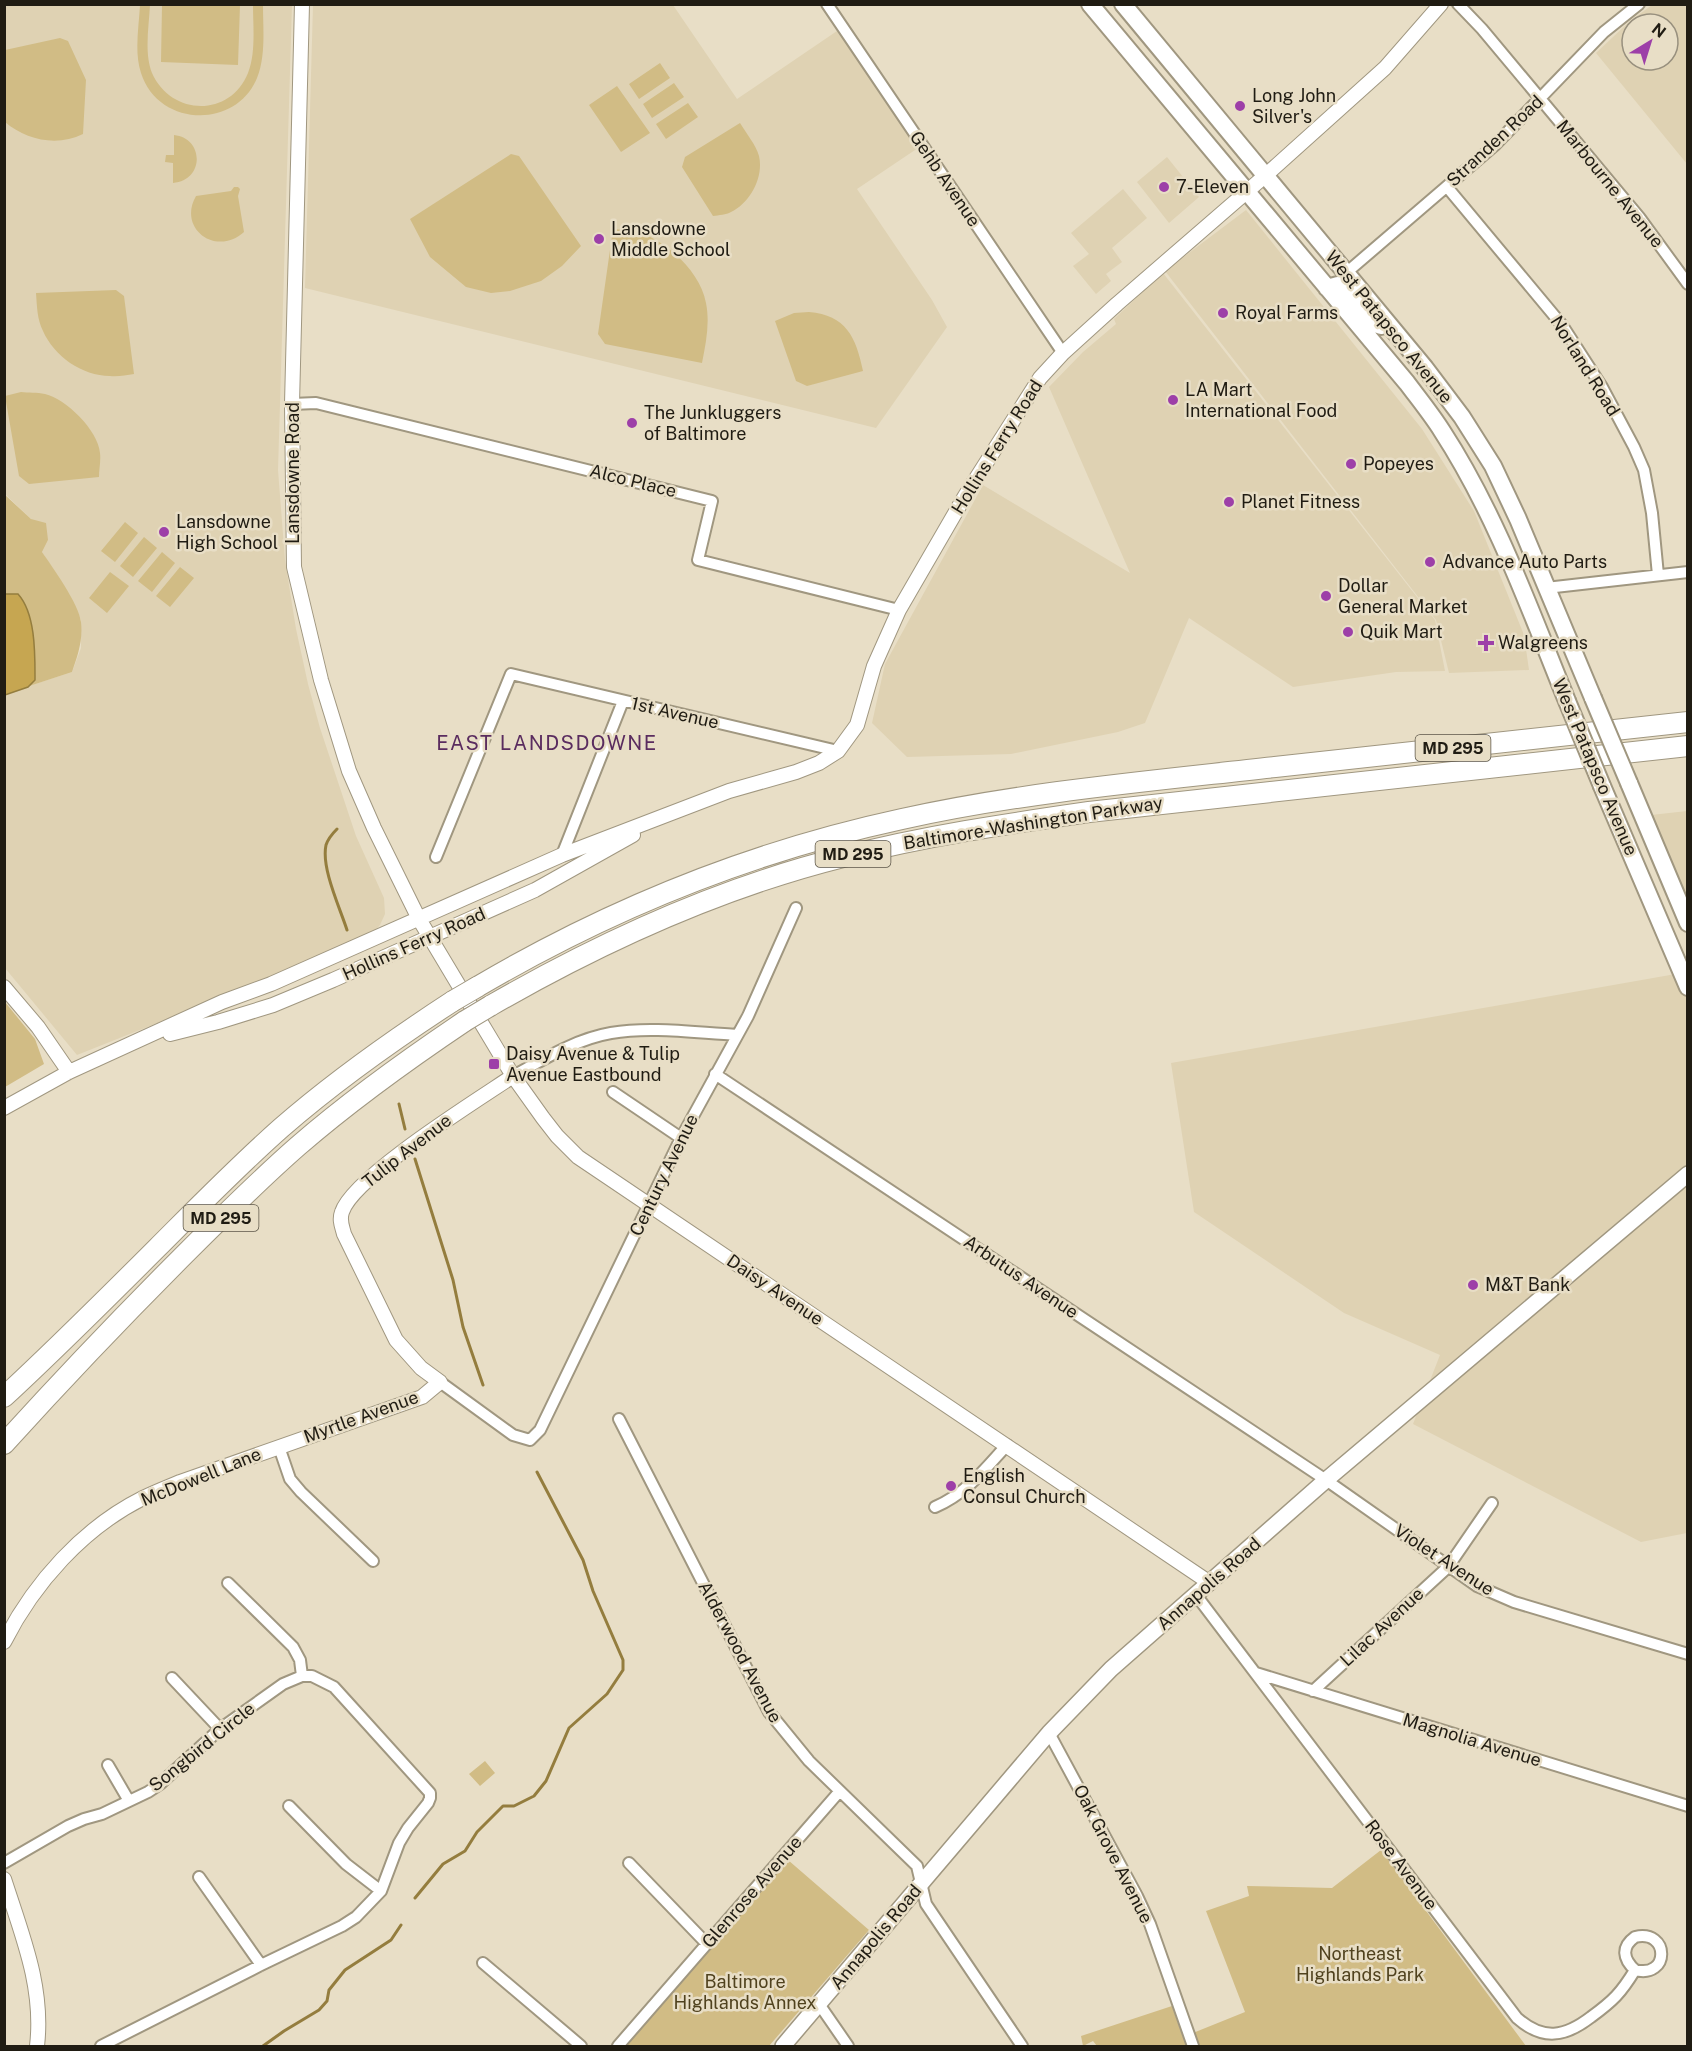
<svg xmlns="http://www.w3.org/2000/svg" width="1692" height="2051" viewBox="0 0 1692 2051" font-family="'Public Sans',sans-serif">
	<style>
		.built { fill: #dfd2b3; fill-rule: evenodd }
		.green { fill: #d1bc85 }
		.water { fill: #c6a651; stroke: #947d3e; stroke-width: 1.5 }
		.lines { fill: none; stroke-linecap: round; stroke-linejoin: round }
		.stream { stroke: #947d3e; stroke-width: 3 }
		.minor-casing { stroke: #a09780; stroke-width: 14 }
		.tertiary-casing { stroke: #a09780; stroke-width: 16 }
		.secondary-casing { stroke: #a09780; stroke-width: 18 }
		.primary-casing { stroke: #a09780; stroke-width: 20 }
		.motorway-casing { stroke: #a09780; stroke-width: 22 }
		.minor { stroke: #fff; stroke-width: 10 }
		.tertiary { stroke: #fff; stroke-width: 14 }
		.secondary { stroke: #fff; stroke-width: 15 }
		.primary { stroke: #fff; stroke-width: 16 }
		.motorway { stroke: #fff; stroke-width: 20 }
		.primary-bridge-casing { stroke: #a09780; stroke-width: 20; stroke-linecap: butt }
		.motorway-bridge-casing { stroke: #a09780; stroke-width: 22; stroke-linecap: butt }
		.primary-bridge { stroke: #fff; stroke-width: 16 }
		.motorway-bridge { stroke: #fff; stroke-width: 20 }
		.poi-dot { fill: #9d3fa8; stroke: #e8dec6; stroke-width: 2 }
		.labels { text-anchor: middle; stroke-width: 5; stroke-linejoin: round; paint-order: stroke }
		.shield { fill: #e8dec6; stroke: #5c5649; stroke-width: 1.5 }
		.shield-label { font-size: 16px; font-weight: bold; fill: #201c13 }
		.poi-label { font-size: 18px; fill: #201c13; stroke: #e8dec6; text-anchor: start }
		.street-label { font-size: 18px; fill: #201c13; stroke: #e8dec6 }
		.park-label { font-size: 18px; fill: #50421e; stroke: #e8dec6 }
		.neighbourhood-label { font-size: 20px; letter-spacing: 1.5px; fill: #5a2c5f; stroke: #e8dec6 }
	</style>
	<rect width="100%" height="100%" fill="#e8dec6"/>
	<!-- built -->
	<path class="built" d="M5,5H292L278,470L285,560L296,629L308,684L320,728L356,836L384,898L385,914L380,925L373,933L364,937L220,998L77,1055L5,968L4,694L72,672L81,648V620L69,594L42,552L48,540L31,519L5,494Z
		M313,5H673L737,99L837,31L918,148L857,189L932,300L947,327L876,428L305,288Z
		M1652,5H1687V164L1596,53L1630,21ZM1632,24H1668V60H1632Z
		M1167,157L1199,197L1169,223L1137,182Z
		M1123,189L1147,218L1112,248L1122,262L1106,274L1111,281L1096,294L1073,266L1089,254L1071,233Z
		M1246,210L1422,429L1474,511L1524,635L1529,670L1449,673L1436,620L1165,271Z
		M1163,273L1435,620L1445,671L1396,672L1293,687L1189,618L1145,723L1118,732L1011,754L907,757L872,723L885,664L983,485L1130,573L1049,387L1083,352L1116,324L1114,319Z
		M1687,811V901L1651,815Z
		M1687,972V1533L1641,1542L1413,1424L1440,1355L1344,1313L1194,1212L1171,1063Z"/>
	<!-- green -->
	<path class="green" d="M140,5H150C149,26 144,53 152,73C171,116 230,118 248,73C256,53 253,26 253,5H263C263,28 266,56 257,78C236,130 158,127 141,73C134,52 139,26 140,5Z
		M162,5H240L238,65L161,62Z
		M60,38L68,41L86,80L83,134C57,147 26,140 5,122V50Z
		M660,63L670,78L639,99L629,84Z
		M674,83L684,97L652,118L643,104Z
		M617,86L650,133L621,152L589,105Z
		M688,103L698,117L666,139L656,124Z
		M740,123C746,133 756,145 759,156C764,177 750,203 731,212C726,215 719,215 713,216L682,167L685,157Z
		M174,135C204,138 205,180 173,183V163L165,162L166,155H174Z
		M511,154L519,156L581,246L562,266L541,281L510,291L491,293L466,287L430,257L410,219Z
		M234,187H238L240,189L238,196L244,232C217,257 177,229 196,196L231,191Z
		M613,229C627,230 642,232 654,239C677,252 701,276 706,303C710,323 706,343 702,363L605,344L598,334Z
		M116,290L124,296L134,374C126,375 118,377 110,376C82,376 54,356 43,331C37,319 37,306 36,293Z
		M809,312C846,315 856,337 863,371L807,386L796,381L775,321L794,313Z
		M21,392C28,393 37,392 45,394C66,399 98,430 100,453C101,461 99,469 99,477L29,484L19,476L5,396Z
		M4,494L31,519L46,523L48,540L42,552C53,568 79,604 81,622C83,640 78,655 72,672L5,694Z
		M125,522L138,533L115,562L101,551Z
		M144,537L157,548L133,577L120,566Z
		M162,552L175,563L152,592L138,581Z
		M180,567L194,578L170,607L156,596Z
		M110,572L129,586L107,613L89,598Z
		M5,1002L35,1039L44,1064L5,1087Z
		M485,1761L495,1773L480,1786L469,1774Z
		M1381,1850L1526,2046H1097L1093,2041L1083,2046L1081,2036L1172,2006L1183,2037L1245,2012L1206,1911L1249,1896L1247,1886L1332,1888Z
		M788,1860L869,1930L769,2046H625Z"/>
	<!-- water -->
	<path class="water" d="M5,594H18C36,614 35,655 35,680L28,687L5,695Z"/>
	<g class="lines">
		<!-- stream -->
		<path class="stream" d="M337,829C332,834 328,839 326,845C321,868 340,908 347,930
			M399,1104L405,1129
			M415,1159L453,1280L463,1327L483,1385
			M415,1898L443,1864L465,1851L477,1832L503,1806H514L534,1796L546,1781L569,1728L607,1694L623,1670V1660L593,1591L583,1560L537,1472
			M263,2046L284,2031L319,2010L327,2001L329,1990L345,1970L391,1940L401,1925"/>
		<defs>
			<path id="minor" d="M827,4L1063,353
				M1458,4L1482,29L1639,217L1688,284
				M1447,187L1562,325L1602,387L1634,447L1644,470L1652,513L1658,575
				M1346,273L1495,145L1604,32L1639,4
				M292,404L316,403L712,501L698,560L899,610
				M1546,588L1688,572
				M562,855L623,701
				M436,857L511,674L838,751
				M715,1074L1326,1480L1477,1586L1514,1602L1688,1654
				M513,1076C544,1059 576,1039 611,1033C651,1026 697,1033 737,1035
				M613,1092L681,1138
				M440,1382L513,1435L530,1440L540,1430L680,1140L748,1016L796,908
				M619,1419L769,1712L809,1761L917,1866L926,1904L1022,2046
				M279,1447L290,1479L301,1492L373,1561
				M935,1507C967,1493 984,1470 1007,1445
				M228,1583L293,1647L300,1660L302,1676
				M1196,1595L1517,2018C1543,2041 1565,2037 1591,2017C1613,2001 1621,1993 1635,1970C1670,1979 1670,1929 1635,1937C1621,1947 1623,1959 1635,1970
				M1256,1673L1688,1806
				M172,1678L220,1729
				M1313,1691L1448,1567L1492,1503
				M1049,1733L1137,1896L1150,1924L1193,2046
				M108,1765L129,1801
				M289,1806L346,1864L381,1891
				M4,1863L68,1826L84,1819L102,1814L148,1792L160,1784L220,1729L283,1684L302,1676H312L334,1687L430,1793V1798L428,1803L408,1828L399,1843L381,1891L356,1917L342,1926L261,1965L101,2046
				M629,1863L707,1944
				M199,1877L261,1965
				M483,1963L581,2046
				M819,2004L848,2046
				M618,2046L839,1792"/>
			<path id="tertiary" d="M302,4L292,404L294,567L321,680L349,771L374,828L419,919L513,1076L543,1118L557,1136L578,1157L1210,1583
				M4,987L38,1027L69,1072
				M170,1034L218,1022L273,1005L333,980L535,890L633,835
				M4,1108L69,1072L222,1002L271,984L562,855L729,791L796,772L819,763L838,751L857,725L874,666L899,610L965,496L1040,378L1063,353L1117,304L1266,175L1385,68L1441,4
				M4,1642C34,1583 83,1528 143,1498C155,1492 168,1487 180,1482L422,1397L440,1382L421,1368L396,1340L344,1234C342,1226 339,1220 342,1212C353,1177 479,1099 513,1076
				M4,1879C22,1935 44,1987 37,2046"/>
			<path id="secondary" d="M783,2046L1049,1733L1111,1669L1326,1480L1688,1174"/>
			<path id="primary" d="M1090,4L1407,383C1419,399 1432,415 1442,431C1496,514 1530,610 1567,701
				M1123,4L1425,368L1462,417L1493,466L1518,519L1593,698
				M1327,288L1338,285L1341,286L1372,323L1381,326L1388,324
				M1629,783L1688,923
				M1602,786L1688,987"/>
			<path id="motorway" d="M477,987C611,908 749,852 902,819C1024,792 1151,781 1275,767C1413,752 1550,737 1688,722
				M490,1006C601,942 719,888 843,857C924,836 1006,824 1089,812L1688,746
				M4,1397C56,1349 107,1298 157,1248C198,1207 238,1166 281,1128C335,1081 393,1040 453,1001
				M4,1444C63,1379 124,1315 186,1253C222,1217 259,1180 298,1146C351,1100 407,1060 465,1021"/>
		</defs>
		<!-- minor casing -->
		<use href="#minor" class="minor-casing"/>
		<!-- tertiary casing -->
		<use href="#tertiary" class="tertiary-casing"/>
		<!-- secondary casing -->
		<use href="#secondary" class="secondary-casing"/>
		<!-- primary casing -->
		<use href="#primary" class="primary-casing"/>
		<!-- motorway casing -->
		<use href="#motorway" class="motorway-casing"/>
		<!-- minor -->
		<use href="#minor" class="minor"/>
		<!-- tertiary -->
		<use href="#tertiary" class="tertiary"/>
		<!-- secondary -->
		<use href="#secondary" class="secondary"/>
		<!-- primary -->
		<use href="#primary" class="primary"/>
		<!-- motorway -->
		<use href="#motorway" class="motorway"/>
		<defs>
			<path id="primary-bridge" d="M1593,698L1629,783
				M1567,701L1602,786"/>
			<path id="motorway-bridge" d="M453,1001L477,987
				M465,1021L490,1006"/>
		</defs>
		<!-- primary-bridge casing -->
		<use href="#primary-bridge" class="primary-bridge-casing"/>
		<!-- motorway-bridge casing -->
		<use href="#motorway-bridge" class="motorway-bridge-casing"/>
		<!-- primary-bridge -->
		<use href="#primary-bridge" class="primary-bridge"/>
		<!-- motorway-bridge -->
		<use href="#motorway-bridge" class="motorway-bridge"/>
	</g>
	<!-- markers -->
	<g class="poi-dot">
		<circle cx="1240" cy="106" r="6"/>
		<circle cx="1164" cy="187" r="6"/>
		<circle cx="599" cy="239" r="6"/>
		<circle cx="1223" cy="313" r="6"/>
		<circle cx="1173" cy="400" r="6"/>
		<circle cx="632" cy="423" r="6"/>
		<circle cx="1351" cy="464" r="6"/>
		<circle cx="1229" cy="502" r="6"/>
		<circle cx="164" cy="532" r="6"/>
		<circle cx="1430" cy="562" r="6"/>
		<circle cx="1326" cy="596" r="6"/>
		<circle cx="1348" cy="632" r="6"/>
		<path d="M1483 634h6v6h6v6h-6v6h-6v-6h-6v-6h6z"/>
		<rect x="488" y="1058" width="12" height="12" rx="3"/>
		<circle cx="1473" cy="1285" r="6"/>
		<circle cx="951" cy="1486" r="6"/>
	</g>
	<g class="labels">
		<!-- shield labels -->
		<g class="shield">
			<rect x="1415.5" y="735" width="75" height="26" rx="4.5"/>
			<rect x="815.5" y="841" width="75" height="26" rx="4.5"/>
			<rect x="183.5" y="1205" width="75" height="26" rx="4.5"/>
		</g>
		<g class="shield-label">
			<text x="1453" y="754">MD 295</text>
			<text x="853" y="860">MD 295</text>
			<text x="221" y="1224">MD 295</text>
		</g>
		<!-- poi labels -->
		<g class="poi-label">
			<text x="1252" y="102">Long John<tspan x="1252" dy="21">Silver's</tspan></text>
			<text x="1176" y="193">7-Eleven</text>
			<text x="611" y="235">Lansdowne<tspan x="611" dy="21">Middle School</tspan></text>
			<text x="1235" y="319">Royal Farms</text>
			<text x="1185" y="396">LA Mart<tspan x="1185" dy="21">International Food</tspan></text>
			<text x="644" y="419">The Junkluggers<tspan x="644" dy="21">of Baltimore</tspan></text>
			<text x="1363" y="470">Popeyes</text>
			<text x="1241" y="508">Planet Fitness</text>
			<text x="176" y="528">Lansdowne<tspan x="176" dy="21">High School</tspan></text>
			<text x="1442" y="568">Advance Auto Parts</text>
			<text x="1338" y="592">Dollar<tspan x="1338" dy="21">General Market</tspan></text>
			<text x="1360" y="638">Quik Mart</text>
			<text x="1498" y="649">Walgreens</text>
			<text x="506" y="1060">Daisy Avenue &amp; Tulip<tspan x="506" dy="21">Avenue Eastbound</tspan></text>
			<text x="1485" y="1291">M&amp;T Bank</text>
			<text x="963" y="1482">English<tspan x="963" dy="21">Consul Church</tspan></text>
		</g>
		<!-- street labels -->
		<g class="street-label">
			<text transform="translate(1495 141) rotate(-43)" y="6">Stranden Road</text>
			<text transform="translate(945 179) rotate(56)" y="6">Gehb Avenue</text>
			<text transform="translate(1610 184) rotate(51)" y="6">Marbourne Avenue</text>
			<text transform="translate(1389 327) rotate(51)" y="6">West Patapsco Avenue</text>
			<text transform="translate(1585 366) rotate(58)" y="6">Norland Road</text>
			<text transform="translate(997 447) rotate(-58)" y="6">Hollins Ferry Road</text>
			<text transform="translate(293 473) rotate(-90)" y="6">Lansdowne Road</text>
			<text transform="translate(633 481) rotate(14)" y="6">Alco Place</text>
			<text transform="translate(675 713) rotate(13)" y="6">1st Avenue</text>
			<text transform="translate(1595 767) rotate(67)" y="6">West Patapsco Avenue</text>
			<text transform="translate(1033 823) rotate(-9)" y="6">Baltimore-Washington Parkway</text>
			<text transform="translate(414 944) rotate(-24)" y="6">Hollins Ferry Road</text>
			<text transform="translate(407 1151) rotate(-38)" y="6">Tulip Avenue</text>
			<text transform="translate(664 1175) rotate(-64)" y="6">Century Avenue</text>
			<text transform="translate(1021 1277) rotate(34)" y="6">Arbutus Avenue</text>
			<text transform="translate(775 1290) rotate(34)" y="6">Daisy Avenue</text>
			<text transform="translate(361 1417) rotate(-20)" y="6">Myrtle Avenue</text>
			<text transform="translate(201 1477) rotate(-22)" y="6">McDowell Lane</text>
			<text transform="translate(1444 1560) rotate(33)" y="6">Violet Avenue</text>
			<text transform="translate(1209 1584) rotate(-41)" y="6">Annapolis Road</text>
			<text transform="translate(1382 1627) rotate(-43)" y="6">Lilac Avenue</text>
			<text transform="translate(740 1652) rotate(62)" y="6">Alderwood Avenue</text>
			<text transform="translate(1472 1740) rotate(17)" y="6">Magnolia Avenue</text>
			<text transform="translate(202 1747) rotate(-39)" y="6">Songbird Circle</text>
			<text transform="translate(1113 1854) rotate(63)" y="6">Oak Grove Avenue</text>
			<text transform="translate(1401 1865) rotate(53)" y="6">Rose Avenue</text>
			<text transform="translate(752 1892) rotate(-49)" y="6">Glenrose Avenue</text>
			<text transform="translate(876 1937) rotate(-50)" y="6">Annapolis Road</text>
		</g>
		<!-- park labels -->
		<g class="park-label">
			<text x="1360" y="1960">Northeast<tspan x="1360" dy="21">Highlands Park</tspan></text>
			<text x="745" y="1988">Baltimore<tspan x="745" dy="21">Highlands Annex</tspan></text>
		</g>
		<!-- neighbourhood labels -->
		<g class="neighbourhood-label">
			<text x="547" y="750">EAST LANDSDOWNE</text>
		</g>
	</g>
	<!-- border -->
	<rect width="1692" height="2051" fill="none" stroke="#201c13" stroke-width="12"/>
	<!-- north arrow -->
	<g transform="translate(1650 42) rotate(38)"><circle r="28" fill="#e8dec6" stroke="#98907e" stroke-width="1.5"/>
	<path d="M0-4.5L10 22L0 15L-10 22Z" fill="#9d3fa8"/>
	<text y="-9" font-size="16" font-weight="bold" text-anchor="middle" fill="#201c13">N</text>
	</g>
</svg>
